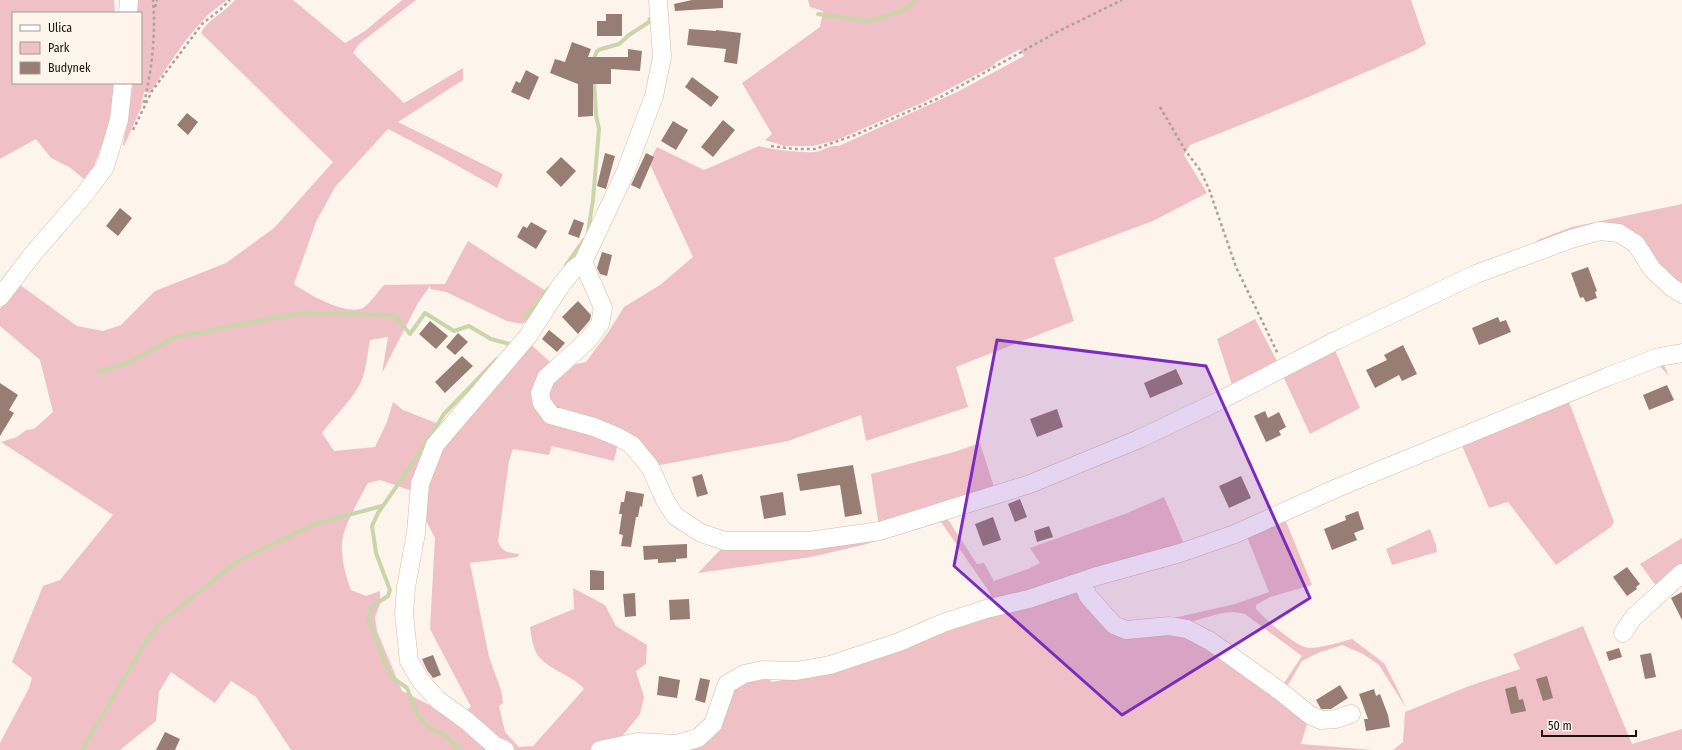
<svg xmlns="http://www.w3.org/2000/svg" width="1682" height="750" viewBox="0 0 1682 750" font-family="'Fira Sans Condensed',sans-serif">
	<style>
		.green { fill: #efc1c6 }
		.lines { fill: none; stroke-linecap: round; stroke-linejoin: round }
		.stream { stroke: #c9d6a9; stroke-width: 4 }
		.building { fill: #977d74 }
		.minor-casing { stroke: #d1bca9; stroke-width: 19 }
		.path { stroke: #aba29b; stroke-width: 2.5; stroke-dasharray: 3 3; stroke-linecap: butt }
		.minor { stroke: #fff; stroke-width: 18 }
		.marked { fill: #7b2cbf; fill-opacity: 0.2; stroke: #7b2cbf; stroke-width: 3; stroke-linejoin: round }
	</style>
	<rect width="100%" height="100%" fill="#fdf4ec"/>
	<!-- green -->
	<path class="green" d="M0,0H114L115,13H13V83H116L107,131L94,166L84,179L69,167L51,158L36,139L0,159Z
		M136,0H227C220,6 211,11 205,18C184,40 167,67 150,93L144,92L141,108L124,146L123,145L133,83H141V13H136Z
		M235,0H293L345,43L365,31L402,0H416L359,44L353,53L404,103L463,68V80L398,122L503,174L497,188L440,156L388,129L335,187L316,222L294,284C308,294 346,316 363,308C369,305 379,290 384,285L445,284L468,241L549,293L527,321L522,324L507,321L446,292L430,289V286L418,303L382,373L388,337L370,340C367,355 366,373 359,386C349,403 334,417 322,433L334,451L375,447L387,422L393,402L403,410L444,426L415,492L380,480L368,483C360,498 344,525 342,542C341,558 345,574 351,590L366,596L380,591V604L375,617L377,631L402,691L455,718L471,707L430,629L435,538L422,513L434,455L528,342L557,368L586,362L609,331L624,307L660,285L693,257L649,162L657,147L704,170L759,146C773,150 801,153 815,152C823,151 830,144 839,146L957,92L1024,56L1020,49L996,62L993,66L922,103L837,140L813,146H784L765,140L772,134L742,83L820,27L823,11L810,7L808,0H1411L1426,44L1418,49C1343,83 1267,115 1190,145L1184,155L1207,193L1153,221L1054,258L1074,321L956,367L968,407L866,441L861,415L788,441L655,466L618,443L614,461L552,446L549,455L513,449L509,461L498,541C501,552 509,553 520,554L517,557L470,563L489,657L501,690L503,703L499,706L505,732L519,747L533,746L584,689C572,675 551,671 539,657C533,650 531,635 530,627L574,609L573,588L605,605L616,626L647,645L646,664L636,671L644,697L640,714L620,739L677,735L699,746L731,687L765,675L772,682L794,678L1081,585L1113,628L1187,633L1309,718L1301,744L1373,750H291L256,697L231,681L215,703L171,672L159,692L156,721L120,750H0V743L29,688L32,678L12,662L43,586L60,580L113,515L1,442L17,437L26,430L34,429L53,412L40,360L0,326V309L20,285L77,326L103,331L121,325L155,291L226,263L274,228L333,162L201,33C207,20 225,12 235,0Z
		M1682,204V286L1666,275L1633,233L1532,247L1538,240L1572,227Z
		M1255,319L1279,365L1233,388L1217,339Z
		M1334,348L1360,408L1310,434L1282,374Z
		M1682,357V358L1663,363L1669,376L1657,363L1569,402L1614,522L1611,527L1556,565L1508,502L1489,508L1460,441L1575,392L1657,363Z
		M980,443L993,484L994,491L879,527L871,474L954,452Z
		M1164,497L1185,546L992,601L990,593L941,522L863,545L811,557L698,573L724,546L942,516L949,521L977,564L984,563L994,581L1028,569L1040,563L1030,548L1125,514Z
		M1284,517L1312,585L1270,597L1256,605V609C1264,618 1297,648 1309,648C1321,648 1340,642 1352,639L1384,663L1396,686L1406,708L1379,665L1363,654L1342,645L1318,653L1302,661L1288,685L1285,687L1282,686L1302,656L1245,614C1223,608 1205,620 1184,623C1174,625 1162,623 1152,623L1235,604L1269,592L1246,534Z
		M1430,529L1436,545L1437,552L1392,565L1386,549Z
		M1682,538V569L1659,590L1640,564Z
		M1583,626L1632,744L1682,729V750H1393L1403,742L1405,712L1469,686L1520,669L1513,654Z"/>
	<g class="lines">
		<!-- stream -->
		<path class="stream" d="M818,14L869,21L902,11L916,0
			M593,61L597,51L601,49L619,44L629,35L649,22L650,19
			M588,232L593,200L599,129L596,115L594,80
			M566,265L584,240
			M525,317L549,288
			M98,372L130,362L173,338L252,322L302,313L394,315L410,334L425,313L454,331L469,326L491,339L510,344L508,347
			M82,750L146,641L159,624L238,561L314,524L382,506
			M460,750L445,735L428,727L418,716L407,688L393,678L385,664L368,617L371,607L388,596L390,590L376,553L374,539L372,526L378,513L415,460L444,414L497,359"/>
	</g>
	<!-- building -->
	<path class="building" d="M692,0H723V8L675,11L674,4Z
		M606,14H622V36H597V21H606Z
		M689,29L716,31V30L741,33L737,64L724,62L726,49L687,45Z
		M572,42L591,49L588,57H628V49L642,51L640,71L611,69V84H593V116L578,117V84L550,73L555,59L565,62Z
		M526,70L539,77L529,100L511,92L516,81L520,83Z
		M692,77L719,97L711,107L685,87Z
		M187,113L198,122L188,135L177,125Z
		M723,120L735,130L713,157L701,147Z
		M673,121L688,130L676,150L661,141Z
		M605,153L615,156L606,189L597,186Z
		M646,153L654,157L640,189L631,185Z
		M561,157L576,171L561,187L546,172Z
		M120,208L132,218L118,236L106,226Z
		M574,219L584,223L579,238L568,234Z
		M531,222L547,231L536,249L517,237L523,226L527,228Z
		M602,252L612,255L607,276L600,274L597,268Z
		M1588,267L1597,291L1595,292L1597,298L1586,302L1583,297L1580,298L1571,273Z
		M578,301L591,315L590,320L578,334L562,317Z
		M1498,317L1500,322L1506,320L1511,332L1479,345L1472,328Z
		M430,321L448,336L436,349L419,334Z
		M549,330L565,343L557,352L542,339Z
		M458,333L468,342L455,355L446,347Z
		M1403,345L1417,374L1402,381L1399,375L1375,388L1366,370L1387,360L1384,355Z
		M462,356L473,366L445,393L435,382Z
		M1176,369L1183,384L1150,398L1144,383Z
		M0,383L18,395L9,410L14,413L0,436Z
		M1667,385L1674,400L1649,410L1643,395Z
		M1057,409L1063,427L1037,437L1030,419Z
		M1265,411L1268,418L1279,412L1286,427L1279,431L1281,435L1266,442L1254,416Z
		M853,465L862,514L845,517L840,485L800,491L797,474Z
		M702,474L708,494L697,497L692,477Z
		M1241,476L1251,498L1229,508L1219,486Z
		M626,491L644,494L642,507L640,506L638,517H636L631,547L621,546L623,535L619,534L622,514H619L621,502H624Z
		M783,492L786,515L764,519L760,496Z
		M1020,499L1027,517L1015,522L1008,504Z
		M1358,511L1364,529L1354,533L1357,540L1332,550L1324,529L1346,520L1345,516Z
		M993,517L1001,540L983,546L975,524Z
		M1049,526L1053,537L1037,542L1034,531Z
		M687,544V558L676,559V562L658,563V559L644,560L643,546Z
		M1627,567L1640,584L1636,587L1637,589L1627,596L1613,577Z
		M590,570L604,571V590H590Z
		M1682,592V620L1671,598Z
		M635,593L636,616L625,617L623,594Z
		M689,599L690,619L670,620L669,600Z
		M1619,648L1622,657L1609,661L1606,652Z
		M1651,653L1656,677L1645,679L1640,655Z
		M433,655L441,675L433,678L427,670L422,659Z
		M659,676L680,680L677,698L657,695Z
		M1547,676L1553,698L1543,701L1536,679Z
		M700,678L710,680L705,703L695,700Z
		M1340,685L1348,698L1331,709H1321L1316,700Z
		M1516,686L1519,700L1523,699L1526,711L1511,714L1505,689Z
		M1374,689L1376,696L1380,694L1388,715L1390,727L1366,731L1364,719H1368L1359,694Z
		M165,732L180,739L175,750H156Z"/>
	<g class="lines">
		<defs>
			<path id="minor" d="M658,0L662,57L654,96L625,173L583,262L603,308L600,324L589,339L546,378L540,393L542,403L551,415L594,427L618,437L632,445L650,467L665,500L675,516L701,533L725,541H809L880,531L1030,484L1139,439L1221,400L1337,340L1476,274L1571,239L1600,231L1619,233L1636,244L1652,269L1671,287L1682,294
				M128,13L129,0
				M0,297L32,255L84,195L105,167L119,120L123,83
				M1082,581L1088,596L1114,625L1126,630L1169,626L1187,629L1210,641L1280,691L1310,715L1321,720L1336,719L1351,714
				M1623,633L1633,618L1682,573
				M505,750L494,745L467,721L438,700L421,681L409,661L404,614L406,587L416,533L420,484L435,445L528,336L561,285L574,269L583,262
				M600,750L637,742L677,744L698,738L713,724L727,684L744,674L763,670L796,671L830,665L899,642L943,623L986,609L1029,599L1094,577L1180,553L1235,534L1337,488L1607,377L1659,357L1682,353"/>
		</defs>
		<!-- minor casing -->
		<use href="#minor" class="minor-casing"/>
		<!-- path -->
		<path class="path" d="M155,7L157,0
			M144,103C152,69 156,35 153,0
			M1160,107L1185,150L1200,170L1209,189L1236,267L1278,354
			M133,130L152,91L202,24L221,9L230,0
			M771,146L794,149H815L855,135L939,98L1057,32L1122,0"/>
		<!-- minor -->
		<use href="#minor" class="minor"/>
	</g>
	<!-- marked area -->
	<path class="marked" d="M997,340L1206,366L1310,598L1122,715L954,566Z"/>
	<!-- legend -->
	<rect x="12" y="12" width="130" height="72" fill="#fdf4ec" stroke="#a39a93"/>
	<rect x="20" y="25" width="20" height="6" fill="#ffffff" stroke="#a39a93"/>
	<text x="48" y="32" font-size="12" fill="#1b140d">Ulica</text>
	<rect x="20" y="42" width="20" height="12" fill="#efc1c6" stroke="#a39a93"/>
	<text x="48" y="52" font-size="12" fill="#1b140d">Park</text>
	<rect x="20" y="62" width="20" height="12" fill="#977d74" stroke="#a39a93"/>
	<text x="48" y="72" font-size="12" fill="#1b140d">Budynek</text>
	<!-- scale -->
	<path d="M1542 730v6h94v-6" fill="none" stroke="#1b140d" stroke-width="2"/>
	<text x="1548" y="730" font-size="12" fill="#1b140d" stroke="#fdf4ec" stroke-width="3" paint-order="stroke">50 m</text>
</svg>
